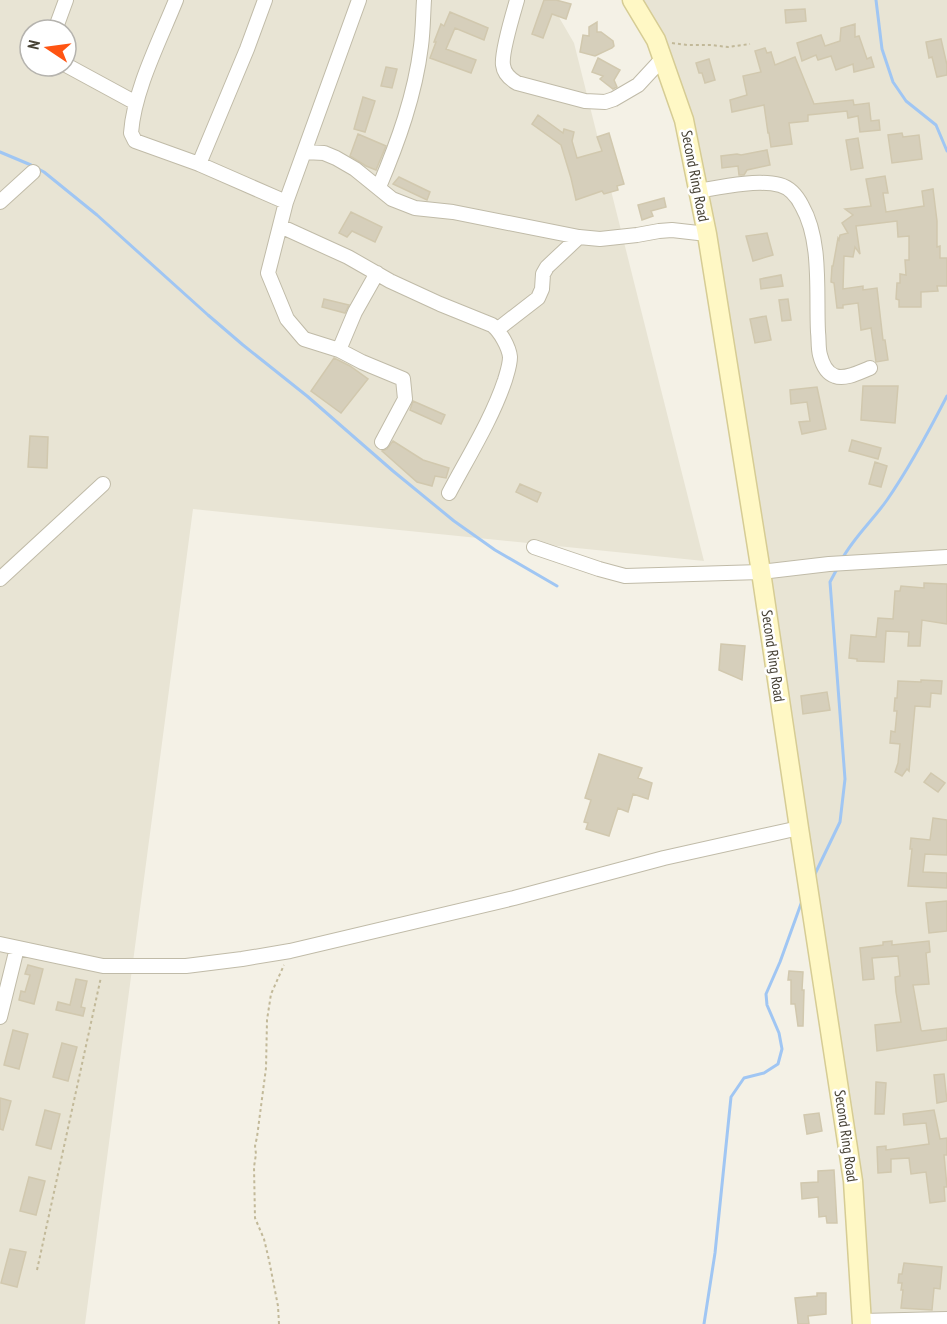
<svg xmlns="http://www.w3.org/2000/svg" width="947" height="1324" viewBox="0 0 947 1324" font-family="'PT Sans Narrow',sans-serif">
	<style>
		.residential { fill: #e8e4d4; fill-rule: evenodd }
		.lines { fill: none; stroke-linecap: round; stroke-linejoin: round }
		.stream { stroke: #a0c6f3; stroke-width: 3 }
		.building { fill: #d6cfbb; stroke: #d1c8ae; stroke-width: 1.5 }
		.minor-casing { stroke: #c0bba8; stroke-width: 16 }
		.secondary-casing { stroke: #d6cc94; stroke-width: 21 }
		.path { stroke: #c2b999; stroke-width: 2; stroke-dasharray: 3 3; stroke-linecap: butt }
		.minor { stroke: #fff; stroke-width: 14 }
		.secondary { stroke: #fff8c5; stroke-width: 18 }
		.labels { text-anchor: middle; stroke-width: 5; stroke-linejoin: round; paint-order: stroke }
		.street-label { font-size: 15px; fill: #474235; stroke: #fff }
	</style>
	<rect width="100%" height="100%" fill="#f4f1e6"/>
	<!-- residential -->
	<path class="residential" d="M0,0H549L574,43L704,561L193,509L85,1324H0ZM30,30H66V66H30Z
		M630,0H947V1324H865L864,1257L678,94Z"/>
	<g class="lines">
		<!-- stream -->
		<path class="stream" d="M876,0L882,49L893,82L906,101L936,125L947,151
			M0,152L31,165L44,172L97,215L208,315L243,345L307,396L393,471L454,521L495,550L557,586
			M842,559C854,537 873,520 887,500C910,467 929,431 947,396
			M814,876L840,822L845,779L830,582L838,567
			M704,1324L715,1253L731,1097L744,1078L764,1073L778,1064L782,1049L779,1033L767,1005L766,994L780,962L802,901"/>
	</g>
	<!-- building -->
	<path class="building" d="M544,0H556L571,4L566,19L552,14L543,38L532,34Z
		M805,9L806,21L786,23L785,10Z
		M450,12L488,28L484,40L455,28L446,49L476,60L471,73L430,58L436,42H434L441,24L444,26Z
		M597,22V32H601L613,41L614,46L612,48L595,56L580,52L583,35L589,36V27Z
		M855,24V37L859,36L867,59L871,57L874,67L854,72L853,64L836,70L831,56L818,60L816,55L802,61L797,43L821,35L825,46L840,41L841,28Z
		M941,39L947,65V75L937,77L932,57L929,58L926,42Z
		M765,48L767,53L771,52L775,65L795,57L814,104L853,100L854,105L869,103L871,121L879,120L880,130L860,132L858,116L848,118L847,111L808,115V121L789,123L792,144L771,147L769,133H768L764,105L732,112L730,100L747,95L743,76L761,72L755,51Z
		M598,58L620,70L614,80L617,87L613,89L600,79L603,76L592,72Z
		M709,59L715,80L705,83L702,73H699L696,63Z
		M386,67L397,69L392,88L381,86Z
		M363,97L375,101L365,132L354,129Z
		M538,115L563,133L564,129L574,132L572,141L577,158L602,151L597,137L609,133L624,184L617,186L618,190L604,194L602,191L576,200L571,178L561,145L532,124Z
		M902,133L903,137L919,135L922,159L892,163L888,135Z
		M358,134L386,146L376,170L366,166L350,156Z
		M858,138L863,168L851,170L846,140Z
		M767,150L770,165L747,170L744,175H739L738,166L722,168L721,156L737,154L741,155Z
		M885,176L888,193H883L886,212L924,206L922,191L933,189L937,221V247L940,246V258H947V286H937L938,291L921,292V307H899V300L896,299L897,283H900V274L906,275L905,260H909V236L898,237L897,221L856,226L860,254L855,247L853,257L844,256L843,289L863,286V290L877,288L883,340H885L888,360L876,362L871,328L861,330L858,303L843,305V308H837L834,283L831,282L832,266H833L838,238L839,240L840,235L848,233L842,223L853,215L845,209L871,206L866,179Z
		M399,177L430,192L427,200L393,184Z
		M664,198L666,207L651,211L653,216L642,220L638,205Z
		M351,212L382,227L375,242L352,231L347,237L339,233Z
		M767,233L773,255L753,261L746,236Z
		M781,275L783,286L761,289L760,279Z
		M324,299L349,305L345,313L322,307Z
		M788,299L791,320L782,321L779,300Z
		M766,316L771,340L755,343L750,319Z
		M334,358L350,366L368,379L341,413L311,391Z
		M863,386H898L895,423L861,420Z
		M817,387L826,429L802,434L799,422L810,421L807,402L791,404L790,390Z
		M413,401L445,415L441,424L410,410Z
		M30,436L48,437L47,468L28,467Z
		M852,440L881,448L878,459L849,451Z
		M393,441L423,460L449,468L446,478L435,476L432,486L417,482L382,451L387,449Z
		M875,462L887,466L881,487L869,484Z
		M520,484L541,493L537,502L516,492Z
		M924,583L947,584V624L922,620L920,646H908L909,632L886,631L884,662L857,661V659L849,658L851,635L876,637L878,618L893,619L895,591H900L901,586L924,588Z
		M721,644L745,646L742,680L719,670Z
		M921,680L942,681L941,694L931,693L930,707L915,706L909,771L907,769L902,776L895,772L898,763L900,744L890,743L891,731L895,732L897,711H894L895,698H897L898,681L921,682Z
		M827,692L830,710L803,714L801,696Z
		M599,754L642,768L638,778L652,783L648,799L633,794L628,812L618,808L609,836L586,829L588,823L584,822L591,800L585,798Z
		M931,773L945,783L938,792L924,782Z
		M933,818L947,820V855L925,854L923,872L947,873V888L908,886L912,849H910L911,838L930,840Z
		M947,901V931L929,933L926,903Z
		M892,941V945L929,941L930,952L926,953L929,984L913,985L921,1030L922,1031L947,1028V1040L877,1051L875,1025L901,1022L896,992L895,977L900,976L898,956L872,958L874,979L863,980L860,948L883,945V942Z
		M28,965L43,969L34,1004L19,1000L21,991L25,992L30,975L25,974Z
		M789,971L803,972L802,990H804L803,1026H798L795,1004H791V980H788Z
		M76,979L87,981L81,1007L85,1008L83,1016L56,1010L58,1002L70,1005Z
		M13,1030L28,1034L19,1069L4,1065Z
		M62,1043L77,1047L68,1081L53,1077Z
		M944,1074L947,1101L937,1103L934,1075Z
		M876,1082L886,1083L884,1114H875Z
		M0,1098L11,1101L3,1130L0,1129Z
		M45,1110L60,1114L51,1149L36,1145Z
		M934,1110L940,1139L947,1138V1155H944L947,1187H944L945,1201L930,1203L926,1172L911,1174L909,1158L891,1159V1172L878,1173L877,1147L886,1146V1150L929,1144L926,1123L904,1125L903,1114Z
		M819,1113L822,1131L807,1134L804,1115Z
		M834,1170L837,1223H827L826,1216L819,1217L818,1197L802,1199L801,1183L818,1182V1171Z
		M29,1177L45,1181L36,1215L20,1211Z
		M10,1249L26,1252L17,1287L1,1283Z
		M904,1263L942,1267L940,1289L934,1288L932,1310L901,1308L903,1290H901L902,1283H898L899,1274H902Z
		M817,1293H826V1314L808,1316L809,1324H798L795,1298L817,1296Z"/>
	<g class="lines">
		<defs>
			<path id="minor" d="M176,0C160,40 134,90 131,133L135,141L199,164L286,202
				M517,0C513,14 501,53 503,65C504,74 510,79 517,83L585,101L605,102L614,99L638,85L663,58
				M55,30L66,0
				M66,65L136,103
				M304,152L324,153L336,158L355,169L392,199L415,208L453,212L579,237L600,239L637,235L659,231L672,230L707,234
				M199,164L247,49L265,0
				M379,187C398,142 415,95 421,46C423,31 423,15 424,0
				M698,191C721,187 757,179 780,185C791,188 797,196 802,206C822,241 816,293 818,332C819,339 818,348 820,355C822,363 826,373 835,376C845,380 860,372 870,368
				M0,202L33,172
				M280,226L348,257L390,281L440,304L492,325C500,331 509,347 510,357C510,365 507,373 505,380C492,419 468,457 449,493
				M377,273L355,312L339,350L362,362L403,379L405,399L382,442
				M498,329L538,298L542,289L543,274L547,267L579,237
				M339,350L304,339L287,319L268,273L286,202L359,0
				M534,547L599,569L625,576L761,572L829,564L947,557
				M0,579L103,484
				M0,944L103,966H186L242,959L290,951L514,898L664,858L799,828
				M0,1017L17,948
				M862,1321L947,1319"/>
			<path id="secondary" d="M632,0L656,40L684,120L707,234L761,572L799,828L853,1181L862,1324"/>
		</defs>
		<!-- minor casing -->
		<use href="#minor" class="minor-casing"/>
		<!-- secondary casing -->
		<use href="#secondary" class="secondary-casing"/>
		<!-- path -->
		<path class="path" d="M672,43L687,45H711L728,47L750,44
			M37,1270L101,977
			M279,1324L278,1306L269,1260L264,1239L255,1218L254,1167L256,1154L255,1146L257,1137L266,1068L267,1020L271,994L284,965"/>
		<!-- minor -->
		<use href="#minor" class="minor"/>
		<!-- secondary -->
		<use href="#secondary" class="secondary"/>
	</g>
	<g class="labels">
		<!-- street labels -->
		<g class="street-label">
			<text transform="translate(695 176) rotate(79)" y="5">Second Ring Road</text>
			<text transform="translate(773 656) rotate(82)" y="5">Second Ring Road</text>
			<text transform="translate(846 1136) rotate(82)" y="5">Second Ring Road</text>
		</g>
	</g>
	<!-- north arrow -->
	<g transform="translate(48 48) rotate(283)"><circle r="28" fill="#ffffff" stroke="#b5b3ae" stroke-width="1.5"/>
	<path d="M0-4.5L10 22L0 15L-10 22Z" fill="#ff5412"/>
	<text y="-9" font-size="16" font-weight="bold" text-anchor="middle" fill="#474235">N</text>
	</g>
</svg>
